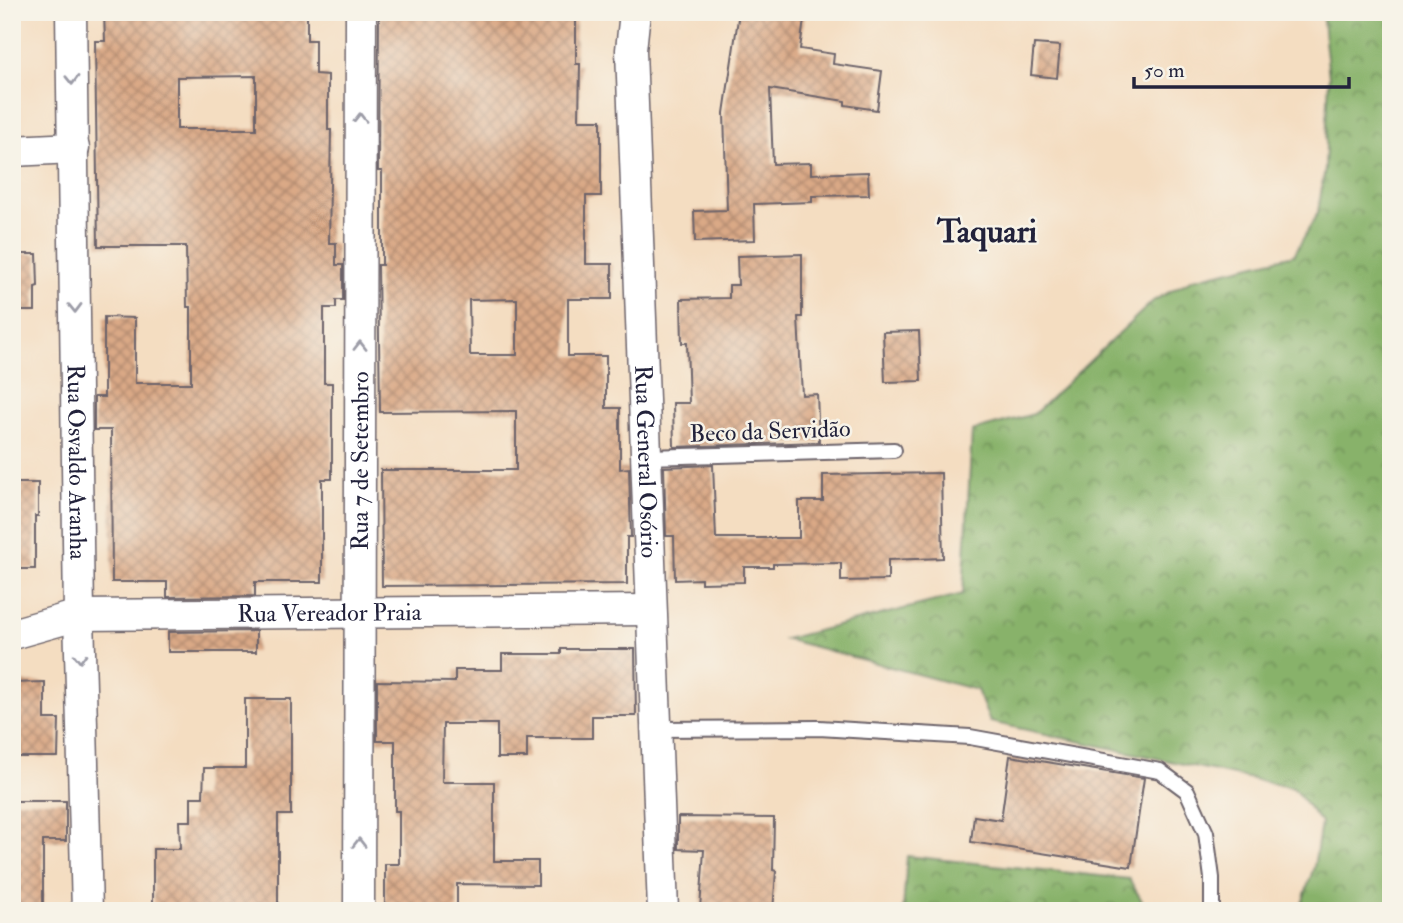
<svg xmlns="http://www.w3.org/2000/svg" width="1403" height="923" viewBox="0 0 1403 923" font-family="'IM FELL Double Pica',serif">
	<style>
		.forest { fill: url(#forest-crowns); stroke: #556a52; stroke-width: 2 }
		.building { fill: url(#building-cross-hatch); fill-rule: evenodd }
		.lines { fill: none; stroke-linecap: round; stroke-linejoin: round }
		.service-casing { stroke: #6c636a; stroke-width: 18 }
		.minor-casing { stroke: #6c636a; stroke-width: 33 }
		.service { stroke: #fff; stroke-width: 14 }
		.minor { stroke: #fff; stroke-width: 30 }
		.oneway { stroke: #9c9ca7 }
		.labels { text-anchor: middle; stroke-width: 5; stroke-linejoin: round; paint-order: stroke }
		.street-label { font-size: 24px; fill: #22223b; stroke: #f7f3e8 }
		.district-label { font-size: 32px; font-weight: bold; fill: #22223b; stroke: #f7f3e8 }
	</style>
	<defs>
		<pattern id="forest-crowns" width="20" height="18" patternUnits="userSpaceOnUse" patternTransform="scale(1.75)"><rect width="20" height="18" fill="#88b26a"/><path d="M2 6a3 3 0 1 1 6 0M12 15a3 3 0 1 1 6 0" fill="none" stroke="#6f9058"/></pattern>
		<pattern id="building-cross-hatch" width="8" height="8" patternUnits="userSpaceOnUse" patternTransform="scale(1.75)"><rect width="8" height="8" fill="#daa986"/><path d="M0 0l8 8M0 8l8-8" fill="none" stroke="#b0896f"/></pattern>
	</defs>
	<rect width="100%" height="100%" fill="#f7f3e8"/>
	<filter id="ink" filterUnits="userSpaceOnUse"><feTurbulence type="fractalNoise" baseFrequency=".0143" numOctaves="2"/><feDisplacementMap in="SourceGraphic" scale="14" xChannelSelector="R" yChannelSelector="G"/><feConvolveMatrix kernelMatrix="1 2 1 2 8 2 1 2 1" color-interpolation-filters="sRGB"/></filter>
	<filter id="wash" filterUnits="userSpaceOnUse"><feTurbulence type="fractalNoise" baseFrequency=".00686" numOctaves="4" result="noise"/><feDisplacementMap in="SourceGraphic" scale="28" xChannelSelector="R" yChannelSelector="G"/><feGaussianBlur stdDeviation="1.57" result="paint"/><feColorMatrix in="noise" values="0 0 0 0 0 0 0 0 0 0 0 0 0 0 0 0 0 1.4 0 .05"/><feComposite in="paint" operator="in"/></filter>
	<g filter="url(#wash)">
		<rect width="100%" height="100%" fill="#f4ddc1"/>
		<!-- forest -->
		<path class="forest" d="M1322,12H1391V911H1291L1300,909L1314,867L1321,823L1293,788L990,722L977,690L785,639L963,594L972,431L1034,414L1153,301L1193,279L1294,255L1318,212L1325,168L1329,77Z
			M907,856L1129,879L1148,911H903Z"/>
		<g id="blocks">
			<!-- building -->
			<path class="building" d="M104,12H307V40H315V74L328,75V130H331L329,243H336V265H343V300H336V308H324V383H332V479H322V582H255V596L167,597V582H112L111,430H94V397H104V317L135,318V383H191V307H187L186,246H98L95,41H105ZM256,76V129H177V77Z
				M379,12H576V64H580L579,120H601V196H586V264H612V299H568V356H606V408H620V469L629,468L631,537H627V584L382,586L381,470H516V411L380,412L378,265H382V171H378ZM517,299V355H470L469,300Z
				M739,12H805L800,49L834,54L833,64L882,71L877,110L845,105V101L770,89L773,164L811,163V174L868,172L869,195L812,196V202L754,204L755,240L695,242L694,211L727,210L724,113Z
				M1034,44L1060,46L1057,78L1031,75Z
				M12,254H37L38,286L35,287V311H12Z
				M802,254V317H798L802,395L817,394L819,442L674,447L673,403H689L687,343H682L681,299L729,298V285H738L737,256Z
				M919,331L921,381L885,382L883,332Z
				M713,465L716,538H799V501H823V475L941,473L943,558L888,560V580L841,581V563L773,564V567H744V582L701,583V579L675,580L674,536H666L664,467Z
				M12,483H38V516H35V569H12Z
				M256,631V652H168V632Z
				M561,649H635L636,716H592V738H527V758H497V724H443L442,782H494V861H538V885L457,884V911H385V864H399V811H395V741H377V681L455,682V670H502V654H561Z
				M45,682V719H59L58,757H12V683Z
				M245,699H291V815H278V911H153V849H180L179,821H191V797H203L204,768H245Z
				M1010,756L1144,778L1131,867L971,842L974,816L1001,820Z
				M12,801H66V841H43V911H12Z
				M678,817L774,818L773,870L776,871L773,911L700,909L704,850L678,849Z"/>
		</g>
	</g>
	<g filter="url(#ink)">
		<use href="#blocks" fill-opacity="0" stroke="#6c636a" stroke-width="2"/>
		<g class="lines">
			<defs>
				<path id="service" d="M647,457L894,450
					M655,729L819,728L970,737L1160,771L1187,791L1206,833L1212,878V911"/>
				<g id="minor">
					<path id="s1" d="M71,12L79,615L87,911"/>
					<path id="s2" d="M635,12L631,50C644,337 650,624 663,911"/>
					<path d="M12,151L74,148"/>
					<path id="s3" d="M12,634L79,615L650,610"/>
					<path id="s4" d="M359,911L361,12"/>
				</g>
			</defs>
			<!-- service casing -->
			<use href="#service" class="service-casing"/>
			<!-- minor casing -->
			<use href="#minor" class="minor-casing"/>
			<!-- service -->
			<use href="#service" class="service"/>
			<!-- minor -->
			<use href="#minor" class="minor"/>
		</g>
		<!-- one-way arrows -->
		<defs><path id="oneway-chevron" d="M-2-3.5L2.5 0L-2 3.5" fill="none" stroke-width="1.6" stroke-linecap="round" stroke-linejoin="round" transform="scale(1.75)"/></defs>
		<g class="oneway">
			<use href="#oneway-chevron" transform="translate(72 80) rotate(89)"/>
			<use href="#oneway-chevron" transform="translate(360 118) rotate(-90)"/>
			<use href="#oneway-chevron" transform="translate(75 308) rotate(89)"/>
			<use href="#oneway-chevron" transform="translate(360 346) rotate(-90)"/>
			<use href="#oneway-chevron" transform="translate(80 658) rotate(88)"/>
			<use href="#oneway-chevron" transform="translate(359 843) rotate(-90)"/>
		</g>
	</g>
	<g class="labels">
		<!-- street labels -->
		<g class="street-label">
			<text transform="translate(770 431) rotate(-2)" y="8">Beco da Servidão</text>
			<text dy="8" stroke="none"><textPath href="#s2" startOffset="450">Rua General Osório</textPath></text>
			<text dy="8" stroke="none"><textPath href="#s1" startOffset="450">Rua Osvaldo Aranha</textPath></text>
			<text dy="8" stroke="none"><textPath href="#s4" startOffset="450">Rua 7 de Setembro</textPath></text>
			<text dy="8" stroke="none"><textPath href="#s3" startOffset="320">Rua Vereador Praia</textPath></text>
		</g>
		<!-- district labels -->
		<g class="district-label">
			<text x="987" y="242">Taquari</text>
		</g>
	</g>
	<!-- margin -->
	<rect width="1403" height="923" fill="none" stroke="#f7f3e8" stroke-width="42"/>
	<!-- scale -->
	<path d="M1134 77v10h215v-10" fill="none" stroke="#22223b" stroke-width="3.5"/>
	<text x="1144" y="77" font-size="21" fill="#22223b" stroke="#f7f3e8" stroke-width="5" paint-order="stroke">50 m</text>
</svg>
